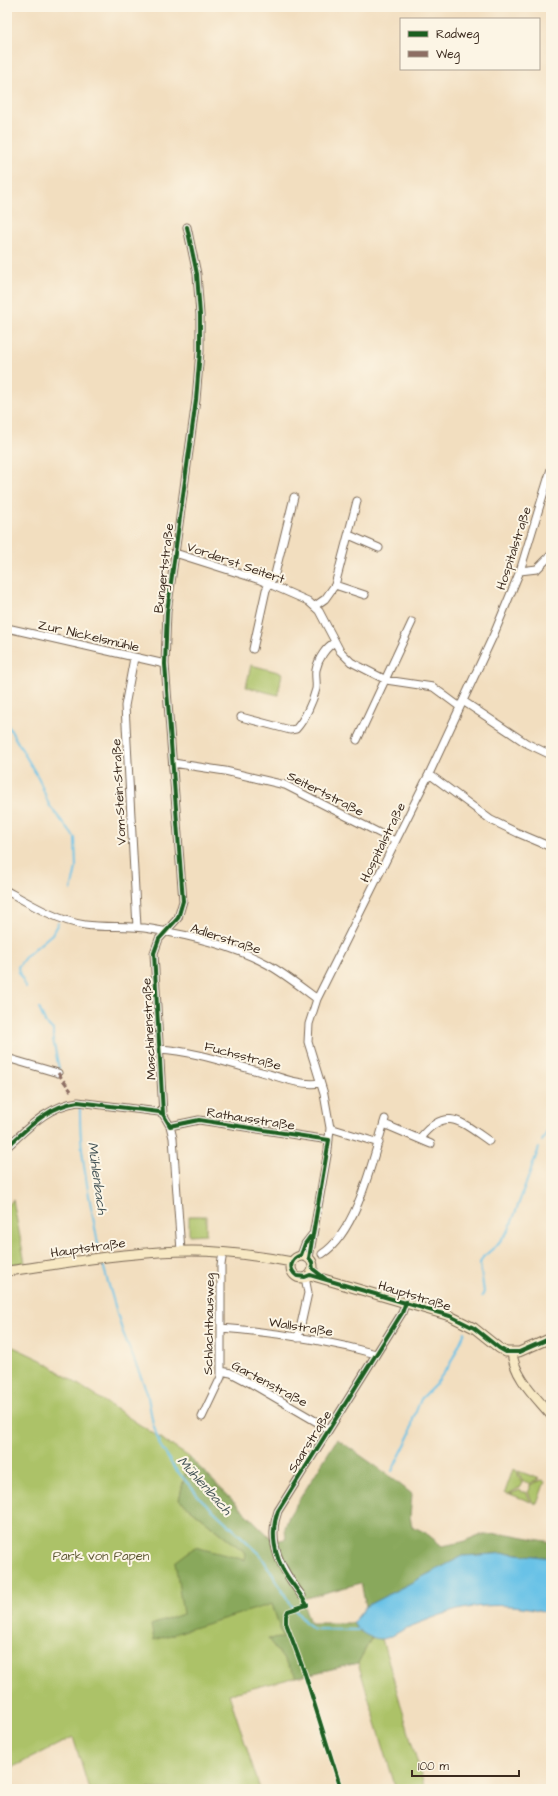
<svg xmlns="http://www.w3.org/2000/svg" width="558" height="1796" viewBox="0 0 558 1796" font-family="'Architects Daughter',sans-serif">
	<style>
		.green { fill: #acc267; stroke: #747642 }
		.forest { fill: #89a85c; stroke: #62693d }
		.water { fill: #69c2e7; stroke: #527682 }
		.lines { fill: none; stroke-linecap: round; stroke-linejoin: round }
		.stream { stroke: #69c2e7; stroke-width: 2 }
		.street-casing { stroke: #7b6956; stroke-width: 9 }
		.secondary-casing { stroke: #7b6956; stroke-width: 11 }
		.street { stroke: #fff; stroke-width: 7 }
		.secondary { stroke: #f7e8c3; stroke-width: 9 }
		.quiet { stroke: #8d6e63; stroke-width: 3; stroke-dasharray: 6 3; stroke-linecap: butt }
		.cycleway-casing { stroke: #fcf5e5; stroke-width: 6 }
		.cycleway { stroke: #1b5e20; stroke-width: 4 }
		.labels { text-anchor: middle; stroke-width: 4; stroke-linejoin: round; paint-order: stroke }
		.street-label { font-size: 13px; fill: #3b2a1e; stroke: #fcf5e5 }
		.park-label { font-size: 13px; fill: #5d5834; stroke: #fcf5e5 }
		.water-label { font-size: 14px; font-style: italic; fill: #49585a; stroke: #fcf5e5 }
	</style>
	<rect width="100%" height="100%" fill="#fcf5e5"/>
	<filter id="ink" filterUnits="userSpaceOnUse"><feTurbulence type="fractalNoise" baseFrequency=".025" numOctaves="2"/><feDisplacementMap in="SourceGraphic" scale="8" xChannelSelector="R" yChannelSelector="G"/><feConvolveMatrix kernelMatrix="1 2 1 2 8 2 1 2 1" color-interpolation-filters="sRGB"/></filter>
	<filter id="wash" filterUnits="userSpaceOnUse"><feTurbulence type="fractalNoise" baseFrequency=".012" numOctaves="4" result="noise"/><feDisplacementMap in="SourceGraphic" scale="16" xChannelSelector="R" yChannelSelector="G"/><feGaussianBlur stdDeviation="0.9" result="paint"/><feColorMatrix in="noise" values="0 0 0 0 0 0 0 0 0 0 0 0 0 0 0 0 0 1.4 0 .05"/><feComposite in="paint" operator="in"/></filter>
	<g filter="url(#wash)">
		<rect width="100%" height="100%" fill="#f2debf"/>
		<!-- green -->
		<path class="green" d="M251,665L282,673L278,695L246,687Z
			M13,1200L25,1263L7,1265V1206Z
			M189,1216H206V1234L189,1235Z
			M7,1344L41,1360L189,1457L179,1500L246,1553L272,1604L284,1638L269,1639L297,1677L229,1694L260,1789H89L73,1737L7,1770Z
			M513,1469L516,1470L522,1483L519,1488L508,1494L505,1492Z
			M518,1471L540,1479L529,1484L527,1482H523Z
			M542,1480L545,1481L537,1504L533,1503L528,1492L530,1489V1485Z
			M520,1490L522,1492H526L531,1502L510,1494Z
			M372,1637L382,1639L425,1789H396L358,1663Z"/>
		<!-- forest -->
		<path class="forest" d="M337,1439L387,1474L412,1494L410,1517L412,1526L426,1533L442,1546L462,1542L479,1535L508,1534L551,1542V1558L509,1553L463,1556L366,1606L361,1583L302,1599L310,1623H353L358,1630L372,1637L358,1663L297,1677L268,1639L283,1638L272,1604L154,1640L151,1625L183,1614L175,1562L195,1547L245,1560L246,1553L179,1500L189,1457L274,1541L286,1539L285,1528L289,1516Z"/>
		<!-- water -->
		<path class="water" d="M509,1553L551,1558V1614C526,1604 484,1603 458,1610C441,1614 425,1621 409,1627C401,1630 390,1639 381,1639C370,1639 359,1632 353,1623L366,1606L463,1556Z"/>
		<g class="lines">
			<!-- stream -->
			<path class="stream" d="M7,724L39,779L49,805L75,838L76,868L71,890
				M26,987L19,972L18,967L26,956L52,934L58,923
				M39,1008L45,1022L53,1030V1039L59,1069
				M80,1108C79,1156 91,1203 99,1250
				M542,1141L548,1130L551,1129
				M103,1265L122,1330L147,1392L153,1424L160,1445L173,1466L202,1500L260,1554L291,1605L306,1623L313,1629L358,1630
				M482,1296L484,1292L480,1263L483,1257L496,1246L509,1230L539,1148
				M392,1471L410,1435L413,1419L421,1399L435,1385L450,1364L465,1332"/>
		</g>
	</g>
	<g filter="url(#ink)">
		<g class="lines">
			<defs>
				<path id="street" d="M349,535L379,548
					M175,553L260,580L308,601L319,611L340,651L351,662L386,680L433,687L460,707
					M520,571L537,569L551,555
					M335,585L365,595
					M315,606L325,599L335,585L357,501
					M7,628L165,664
					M253,649L266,590L275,574L294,497
					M134,658L125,706L137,927
					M463,701L526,743L551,755
					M241,717L290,730L296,729C305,719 313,701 316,689C317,683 315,676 316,670C318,659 326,647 335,642
					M357,740L412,622
					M173,763L225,771L285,785L395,841
					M429,774L491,820L518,833L551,847
					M7,891C30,904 58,921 85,925C107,928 129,925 151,929C188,935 234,946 267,964C285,974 301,987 317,999
					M159,1049C196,1051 233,1065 269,1074C284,1079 304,1086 320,1083
					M7,1058L58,1073
					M384,1124L431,1144
					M170,1126L199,1120L329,1140
					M330,1128L379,1143
					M420,1138C446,1106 460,1121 489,1141
					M7,1147C29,1127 48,1106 78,1102L159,1112L163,1114
					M181,1251L173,1138L170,1126L163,1114L154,953L159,939L178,918L183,901L165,664L167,612L196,400L200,351V315L197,274L187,227
					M322,1254C357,1232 373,1158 385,1119
					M301,1255L305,1244L312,1235
					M309,1258L328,1150L330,1128L324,1094L308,1042L309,1024L317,999L429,774L494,634L520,571L551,469
					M221,1328C273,1332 325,1340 376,1354
					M298,1338L308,1293L305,1277
					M221,1371L231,1373L252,1384L329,1429
					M202,1417L221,1377V1265L223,1252
					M302,1596C282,1570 266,1544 278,1511L402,1313L406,1302"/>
				<path id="secondary" d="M291 1267a11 11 0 1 1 22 0a11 11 0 1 1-22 0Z
					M7,1271C68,1263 130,1251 192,1251C226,1251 259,1256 292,1262
					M310,1275L450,1316L474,1328L499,1348L506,1352H519L551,1338
					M512,1352C514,1377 536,1397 551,1415"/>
			</defs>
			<!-- street casing -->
			<use href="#street" class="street-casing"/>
			<!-- secondary casing -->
			<use href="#secondary" class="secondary-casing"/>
			<!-- street -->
			<use href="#street" class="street"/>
			<!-- secondary -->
			<use href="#secondary" class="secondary"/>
			<!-- quiet -->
			<path class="quiet" d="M58,1073L71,1091"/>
			<defs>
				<path id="cycleway" d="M187,227L197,274L200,315V351L196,400L167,612L165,664L183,901L178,918L159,939L154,953L163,1114L170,1126L199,1120L329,1140L309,1258L312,1262L313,1269L327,1280
					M7,1147C29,1127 48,1106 78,1102L159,1112L163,1114
					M310,1237L305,1244L301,1255C290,1259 288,1269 297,1276L305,1277L310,1275L450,1316L474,1328L499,1348L506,1352H519L551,1338
					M341,1789L305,1674L286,1623V1616L288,1611L307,1605C301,1595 294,1586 287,1576C274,1557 270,1532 278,1511L402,1313L406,1302"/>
			</defs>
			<!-- cycleway casing -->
			<use href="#cycleway" class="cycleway-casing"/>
			<!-- cycleway -->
			<use href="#cycleway" class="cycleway"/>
		</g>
	</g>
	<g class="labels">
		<!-- street labels -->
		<g class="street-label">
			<text transform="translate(513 548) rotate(-72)" y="5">Hospitalstraße</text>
			<text transform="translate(236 562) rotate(19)" y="5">Vorderst Seitert</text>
			<text transform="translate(163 568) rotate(-83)" y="5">Bungertstraße</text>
			<text transform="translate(89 635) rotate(13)" y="5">Zur Nickelsmühle</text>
			<text transform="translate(118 792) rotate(-93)" y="5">Vom-Stein-Straße</text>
			<text transform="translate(326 793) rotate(27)" y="5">Seitertstraße</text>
			<text transform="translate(382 842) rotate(-64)" y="5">Hospitalstraße</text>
			<text transform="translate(226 938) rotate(18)" y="5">Adlerstraße</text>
			<text transform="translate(148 1029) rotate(-93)" y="5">Maschinenstraße</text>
			<text transform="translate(243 1055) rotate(15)" y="5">Fuchsstraße</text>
			<text transform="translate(251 1118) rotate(9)" y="5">Rathausstraße</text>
			<text transform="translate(88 1247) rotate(-8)" y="5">Hauptstraße</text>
			<text transform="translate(415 1295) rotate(17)" y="5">Hauptstraße</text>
			<text transform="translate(208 1324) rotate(-89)" y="5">Schlachthausweg</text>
			<text transform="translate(301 1326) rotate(9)" y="5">Wallstraße</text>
			<text transform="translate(270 1383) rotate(28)" y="5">Gartenstraße</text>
			<text transform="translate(309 1441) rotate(-58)" y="5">Saarstraße</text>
		</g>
		<!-- park labels -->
		<g class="park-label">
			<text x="101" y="1560">Park von Papen</text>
		</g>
		<!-- water labels -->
		<g class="water-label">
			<text transform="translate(98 1178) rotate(82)" y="5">Mühlenbach</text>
			<text transform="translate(205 1485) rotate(48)" y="5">Mühlenbach</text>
		</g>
	</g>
	<!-- margin -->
	<rect width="558" height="1796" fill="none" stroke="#fcf5e5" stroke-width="24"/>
	<!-- legend -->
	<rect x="400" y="18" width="140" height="52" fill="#fcf5e5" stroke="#afa495"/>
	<rect x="408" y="31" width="20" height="6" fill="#1b5e20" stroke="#afa495"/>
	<text x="436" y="38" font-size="12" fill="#3b2a1e">Radweg</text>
	<rect x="408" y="51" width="20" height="6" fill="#8d6e63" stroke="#afa495"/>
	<text x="436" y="58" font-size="12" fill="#3b2a1e">Weg</text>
	<!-- scale -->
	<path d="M412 1770v6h107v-6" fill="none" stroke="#3b2a1e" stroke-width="2"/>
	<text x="418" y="1770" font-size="12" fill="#3b2a1e" stroke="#fcf5e5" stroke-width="3" paint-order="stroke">100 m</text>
</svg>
